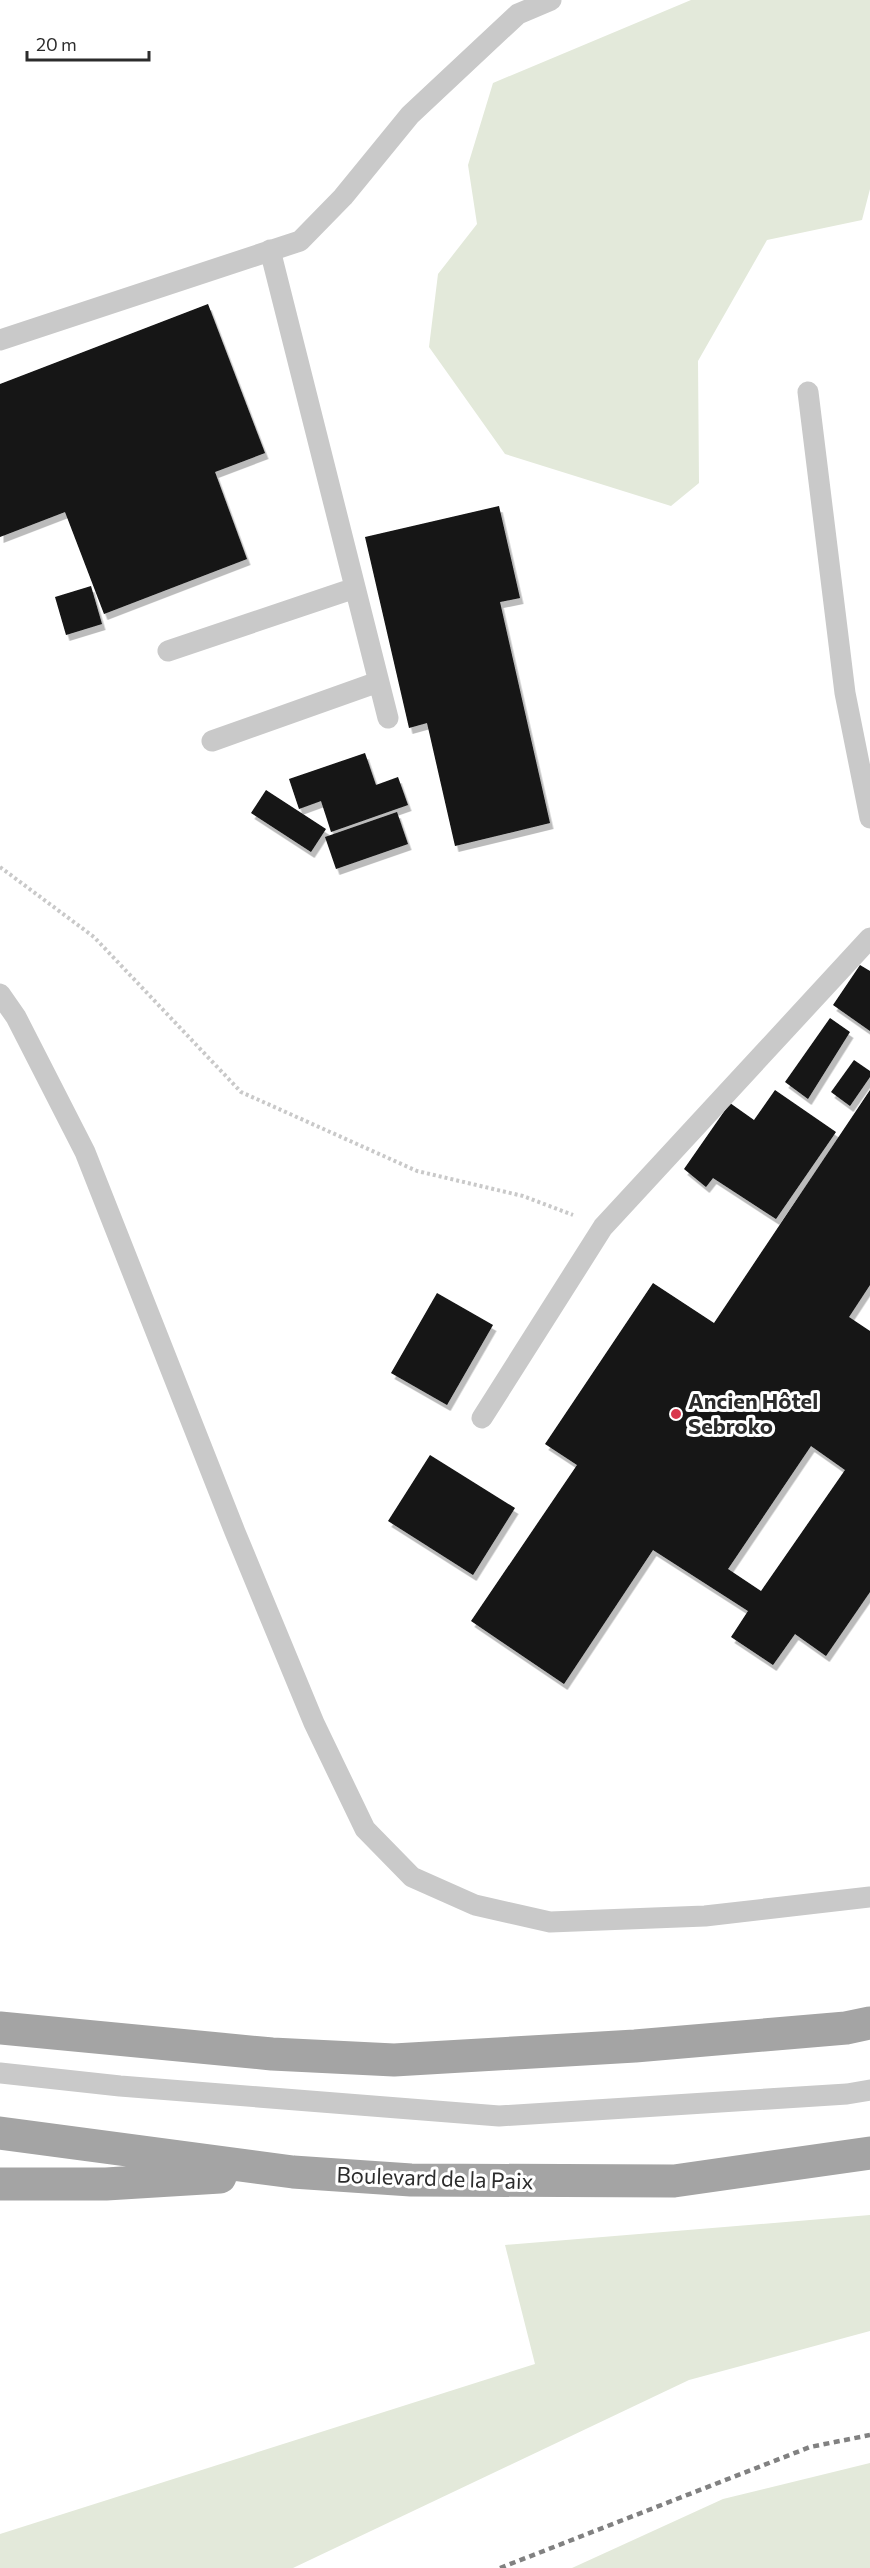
<svg xmlns="http://www.w3.org/2000/svg" width="870" height="2568" viewBox="0 0 870 2568" font-family="Commissioner,sans-serif">
	<style>
		.green { fill: #e3e9da }
		.building { fill: #131313; fill-rule: evenodd; filter: url(#shadow) }
		.lines { fill: none; stroke-linecap: round; stroke-linejoin: round }
		.path { stroke: #c9c9c9; stroke-width: 4; stroke-dasharray: 3 3; stroke-linecap: butt }
		.lane { stroke: #c9c9c9; stroke-width: 21 }
		.primary { stroke: #a4a4a4; stroke-width: 33 }
		.rail { stroke: #818181; stroke-width: 4.5; stroke-dasharray: 6 4.5; stroke-linecap: butt }
		.poi-dot { fill: #d9384d; stroke: #fff; stroke-width: 2 }
		.labels { text-anchor: middle; stroke-width: 6; stroke-linejoin: round; paint-order: stroke }
		.poi-label { font-size: 22px; font-weight: bold; fill: #2c2c2c; stroke: #fff; text-anchor: start }
		.street-label { font-size: 22px; fill: #2c2c2c; stroke: #fff }
	</style>
	<defs>
		<filter id="shadow"><feDropShadow dx="3.5" dy="6" stdDeviation="0" flood-color="#0004"/></filter>
	</defs>
	<rect width="100%" height="100%" fill="#fff"/>
	<!-- green -->
	<path class="green" d="M691,0H870V189L862,220L767,240L698,361L699,483L671,506L505,454L429,347L438,274L477,224L468,165L493,83Z
		M870,2215V2331L689,2380L293,2568H0V2534L535,2364L505,2245Z
		M870,2463V2568H572L723,2499Z"/>
	<!-- building -->
	<path class="building" d="M208,304L265,453L215,472L247,559L104,614L65,512L0,537V384Z
		M499,506L520,598L500,602L550,823L455,846L427,723L409,728L365,537Z
		M91,586L102,624L66,635L55,597Z
		M365,753L376,785L398,777L408,805L331,832L321,801L299,809L289,779Z
		M266,790L326,829L311,852L251,813Z
		M397,812L408,844L336,869L325,837Z
		M860,965L870,971V1031L833,1005Z
		M830,1018L850,1032L808,1099L785,1082Z
		M854,1060L870,1071V1077L850,1106L831,1092Z
		M775,1090L836,1132L776,1219L713,1178L706,1187L684,1169L730,1103L754,1120Z
		M870,1090V1285L849,1317L870,1331V1592L826,1656L795,1634L773,1665L731,1637L748,1611L653,1550L564,1684L471,1621L577,1465L545,1444L653,1283L714,1323ZM811,1446L845,1470L761,1591L728,1569Z
		M437,1293L493,1325L447,1405L391,1373Z
		M430,1455L515,1508L473,1575L388,1521Z"/>
	<g class="lines">
		<!-- path -->
		<path class="path" d="M0,867L94,937L241,1092L417,1171L523,1196L573,1215"/>
		<!-- lane -->
		<path class="lane" d="M270,250L388,718
			M0,340L300,241L343,197L410,115L518,14L551,0
			M808,392L845,693L870,818
			M168,651L355,588
			M212,741L378,682
			M0,994L16,1017L85,1152L235,1532L314,1723L365,1829L412,1877L475,1905L550,1922L705,1916L870,1897
			M482,1418L603,1227L870,938
			M0,2073L120,2086L499,2116L847,2094L870,2090"/>
		<!-- primary -->
		<path class="primary" d="M0,2028L272,2054L394,2060L635,2046L846,2028L870,2023
			M0,2133L293,2172L411,2180L674,2181L870,2153
			M0,2184H106L220,2177"/>
		<!-- rail -->
		<path class="rail" d="M500,2568L810,2447L870,2435"/>
	</g>
	<!-- markers -->
	<circle class="poi-dot" cx="676" cy="1414" r="6"/>
	<g class="labels">
		<!-- poi labels -->
		<g class="poi-label">
			<text x="688" y="1409">Ancien Hôtel<tspan x="688" dy="25">Sebroko</tspan></text>
		</g>
		<!-- street labels -->
		<g class="street-label">
			<text transform="translate(435 2178) rotate(2)" y="8">Boulevard de la Paix</text>
		</g>
	</g>
	<!-- scale -->
	<path d="M27 51v9h122v-9" fill="none" stroke="#2c2c2c" stroke-width="3"/>
	<text x="36" y="51" font-size="18" fill="#2c2c2c" stroke="#ffffff" stroke-width="4.5" paint-order="stroke">20 m</text>
</svg>
